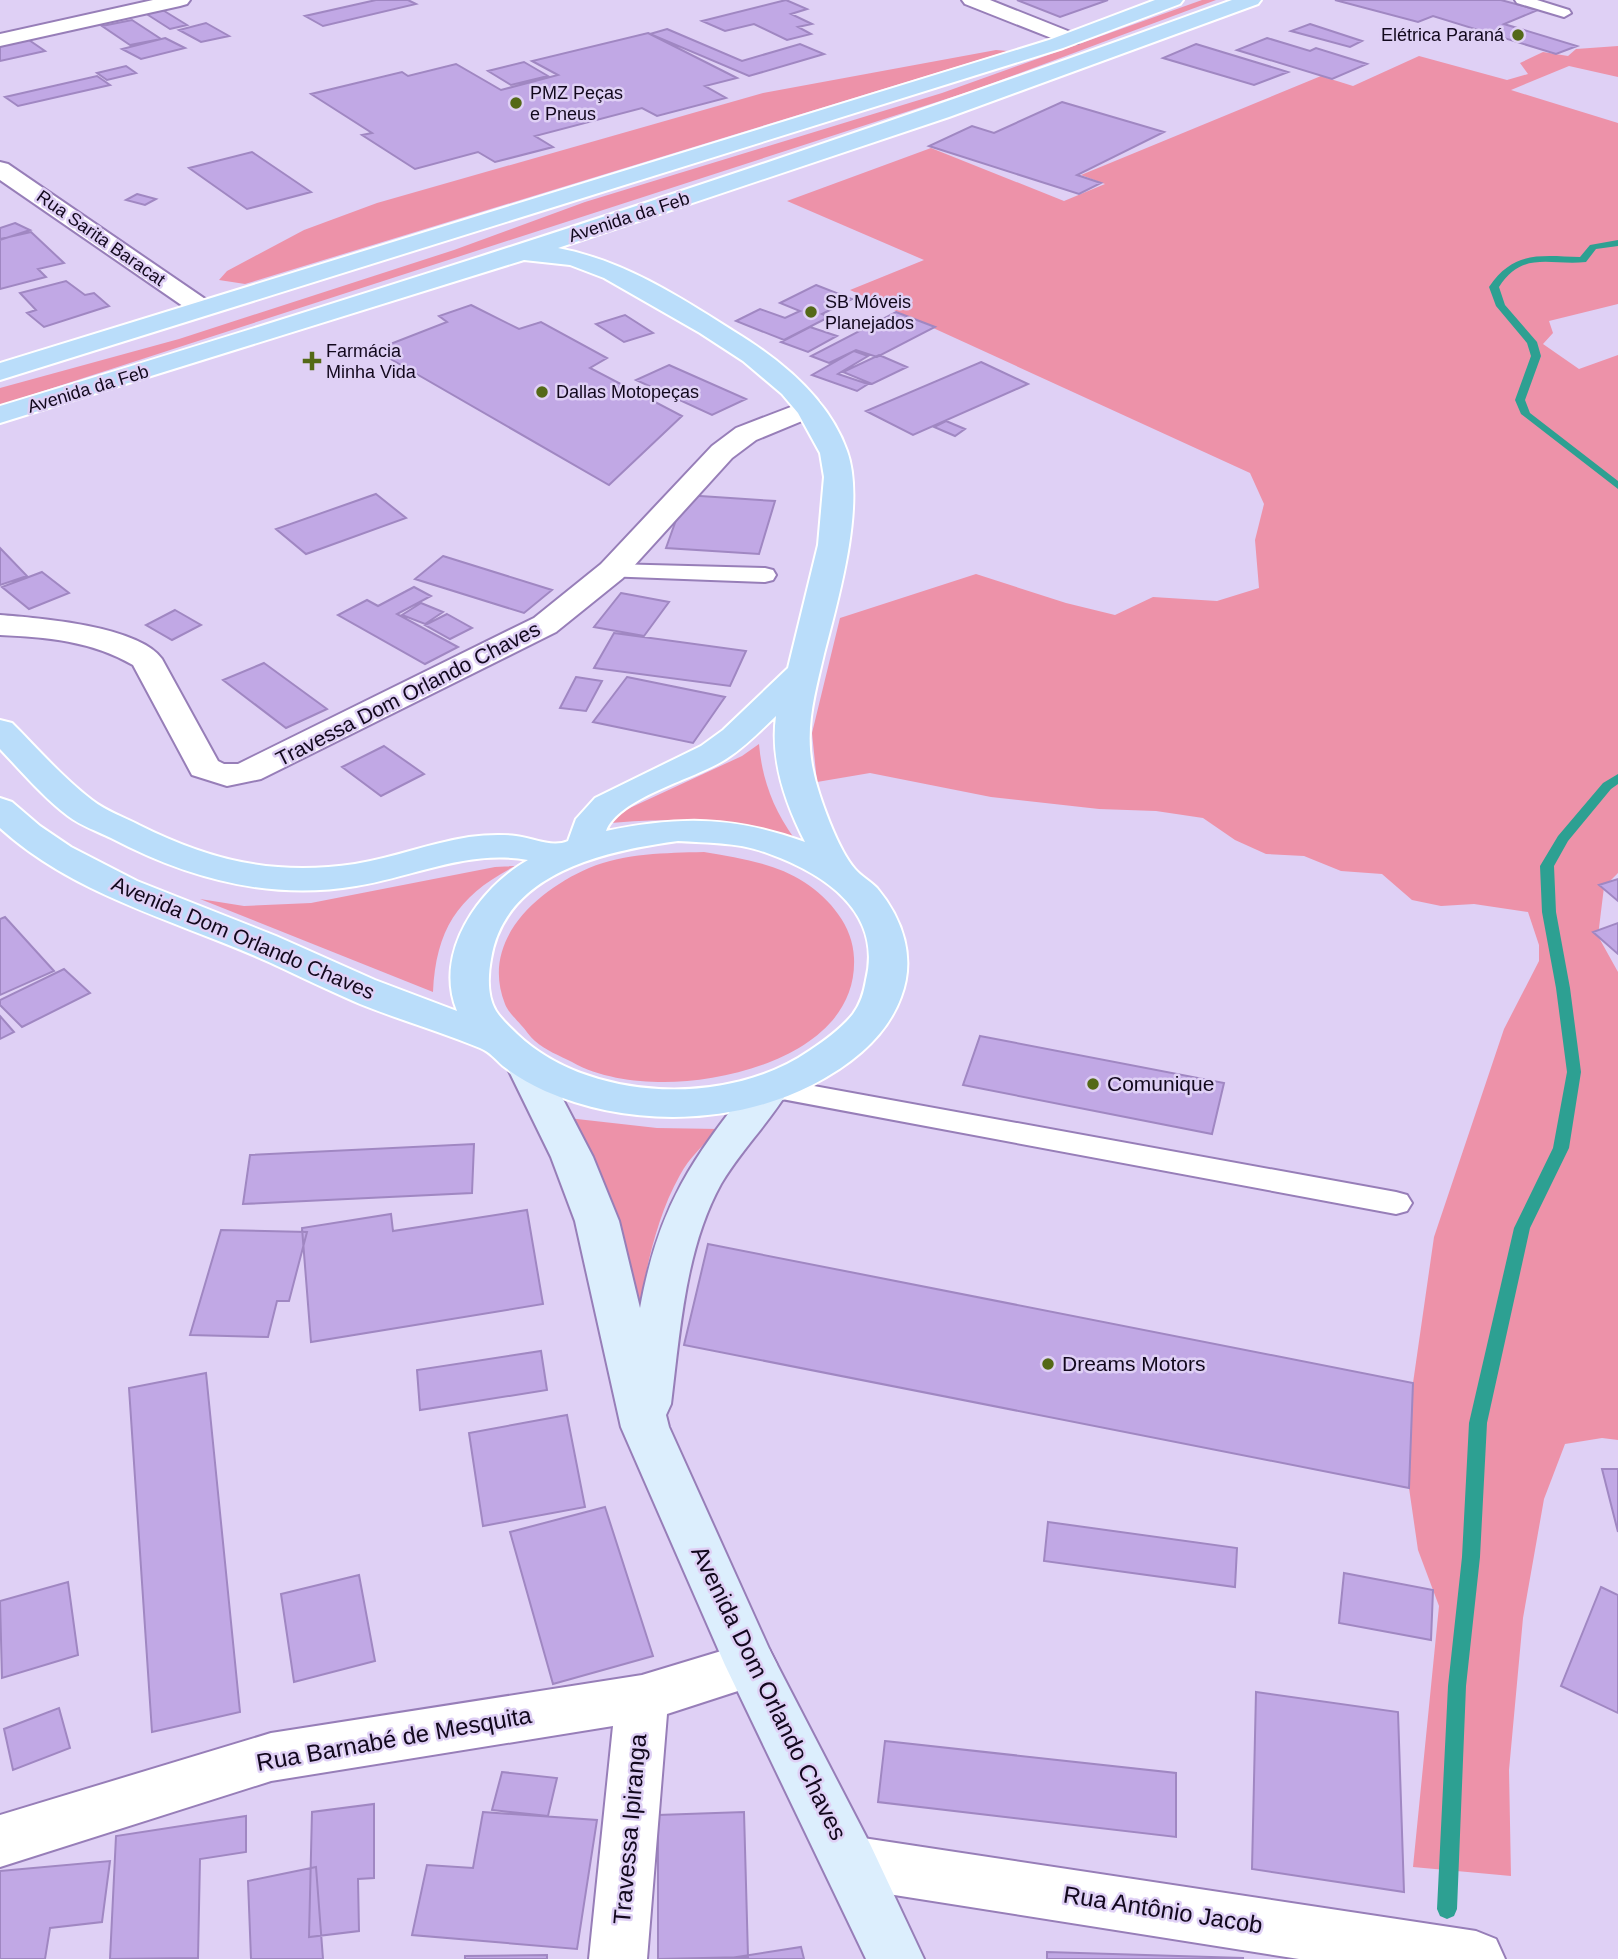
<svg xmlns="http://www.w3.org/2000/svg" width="1618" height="1959" viewBox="0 0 1618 1959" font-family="Arial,sans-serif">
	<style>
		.green { fill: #ed92a9 }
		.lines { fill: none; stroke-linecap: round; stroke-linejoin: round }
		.stream { fill: #2da092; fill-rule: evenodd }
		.building { fill: #c1a8e5; stroke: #a087c2; stroke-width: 2 }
		.service-casing { stroke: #977eb8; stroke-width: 4 }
		.minor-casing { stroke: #977eb8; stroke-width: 4 }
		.secondary-casing { stroke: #977eb8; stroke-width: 4 }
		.primary-casing { stroke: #fff; stroke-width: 4 }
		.service { fill: #fff; fill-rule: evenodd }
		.minor { fill: #fff; fill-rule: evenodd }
		.secondary { fill: #dceefd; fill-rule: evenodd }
		.primary { fill: #baddfa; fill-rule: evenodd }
		.poi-dot { fill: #546917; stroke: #dfd0f5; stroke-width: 2.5 }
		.labels { text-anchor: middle; stroke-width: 5; stroke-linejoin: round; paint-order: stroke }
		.far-poi-label { font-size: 18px; fill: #12081d; stroke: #dfd0f5; text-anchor: start }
		.far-street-label { font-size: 18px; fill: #12081d; stroke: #dfd0f5 }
		.street-label { font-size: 21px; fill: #12081d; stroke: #dfd0f5 }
		.poi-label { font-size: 21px; fill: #12081d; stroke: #dfd0f5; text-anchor: start }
		.near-street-label { font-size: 24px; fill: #12081d; stroke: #dfd0f5 }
	</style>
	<rect width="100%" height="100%" fill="#dfd0f5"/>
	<!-- green -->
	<path class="green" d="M1202,0H1216L974,90L0,405V388L179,339L454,250L585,202L942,93Z
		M1618,46V77L1569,66L1511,90L1618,123V304L1549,321L1553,333L1543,344L1579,369L1618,355V873L1604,887L1598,936L1618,972V1440L1602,1438L1565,1444L1544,1499L1523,1618L1509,1770L1511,1876L1413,1867L1439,1606L1418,1550L1409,1488L1413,1383L1434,1237L1504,1029L1539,961V945L1528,912L1474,904L1441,906L1412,900L1382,874L1341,871L1304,856L1266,854L1235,840L1203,818L1156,811L1099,809L991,797L870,773L817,782L812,733L840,618L976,574L1066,603L1115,615L1153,597L1217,601L1259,588L1255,540L1264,504L1250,473L850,290L924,260L787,201L931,148L1064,201L1105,184L1081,175L1321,76L1353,86L1419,56L1507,80L1528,74L1520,63L1543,52L1568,56L1576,49Z
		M996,50L1008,51L245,284L219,280L227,271L304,230L377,203L763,93Z
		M759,744C762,779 773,809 794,838C733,819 664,817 601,824L619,813L742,756Z
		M704,852C738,858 775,863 804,882C830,899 853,926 854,958C858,1049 736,1082 664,1082C633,1082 598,1077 572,1062C560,1056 545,1050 535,1041C530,1037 526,1030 521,1025C516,1019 508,1012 505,1004C480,941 536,891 589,868C626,853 665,853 704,852Z
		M515,866C459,895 436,928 433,992L200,899L244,906L311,903L495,867Z
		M559,1117L657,1128L719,1129C705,1143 689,1158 680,1175C653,1223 645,1279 634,1332Z"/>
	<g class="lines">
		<!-- stream -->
		<path class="stream" d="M1618,240V246L1596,249L1586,262C1550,266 1523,250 1499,287L1505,305L1537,342L1541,356L1525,400L1530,413L1618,481V489L1521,414L1515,400L1531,356L1527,343L1496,306L1489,287C1514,250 1541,256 1580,257L1590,245Z
			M1618,774V784L1611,789L1568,841L1554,866L1556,912L1570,988L1581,1072L1569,1148L1530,1228L1487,1423L1480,1557L1466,1686L1457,1909L1454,1916L1447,1919L1440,1916L1437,1909L1448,1686L1462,1557L1469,1423L1514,1228L1553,1148L1567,1072L1556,988L1542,912L1540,866L1558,836L1603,783Z"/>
	</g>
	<!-- building -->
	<path class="building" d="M376,0H408L416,4L323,26L305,16Z
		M786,0L807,9L791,14L812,24L798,27L811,34L787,40L754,24L725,31L702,21Z
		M1017,0H1108L1060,17Z
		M1335,0H1501L1538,10L1504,24L1577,46L1556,54L1433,16L1418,22Z
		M161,9L187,25L170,29L145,13Z
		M132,20L161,39L130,45L102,26Z
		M206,23L229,36L201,42L179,30Z
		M1310,24L1362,41L1350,47L1291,31Z
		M667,29L742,61L800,44L824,54L749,76L650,34Z
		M648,33L737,78L705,86L726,98L657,116L642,108L535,136L553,147L495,162L478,152L415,169L362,135L372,133L311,94L402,72L408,76L456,64L501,90L558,75L532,61Z
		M26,38L45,51L0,61V44Z
		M165,38L185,48L141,59L122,49Z
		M1267,38L1310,51L1316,48L1367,64L1332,79L1237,50Z
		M1196,44L1288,72L1254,85L1163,58Z
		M524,62L548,76L511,85L488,71Z
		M126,66L136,73L107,80L97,73Z
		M97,76L110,85L18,106L5,97Z
		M1062,102L1164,132L1077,175L1101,183L1079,194L929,146L972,126L994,133Z
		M252,152L311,192L247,209L189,168Z
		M137,194L156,199L145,205L126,200Z
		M15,223L30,230L0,240V228Z
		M31,232L64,263L38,269L46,277L0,289V239Z
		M66,281L85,295L94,293L109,306L44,327L27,313L36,310L20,293Z
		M816,285L852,299L822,314L829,317L784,340L736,321L760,309L785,318L800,311L780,303Z
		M471,305L519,329L541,322L607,358L590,368L682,416L609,485L375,350L447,322L439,316Z
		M896,312L935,327L877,357L856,350L829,363L811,356Z
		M625,315L653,333L624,342L596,324Z
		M810,327L837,336L808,352L781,342Z
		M854,351L868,356L838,374L868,384L857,391L812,375Z
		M879,355L907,367L872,384L843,372Z
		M981,362L1028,384L913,435L866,411Z
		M669,365L746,399L712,415L636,380Z
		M946,421L965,429L955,436L934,427Z
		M376,494L406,518L306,554L276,529Z
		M685,495L775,501L759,554L666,548Z
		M0,548L27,576L0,585Z
		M443,556L552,590L524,613L415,579Z
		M42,572L69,593L29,609L2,587Z
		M414,587L431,596L397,614L458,647L425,664L338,615L367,600L378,606Z
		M621,593L669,602L644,636L594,627Z
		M421,603L443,612L425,624L402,615Z
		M175,610L201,625L172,640L146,625Z
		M447,614L472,628L450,639L425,625Z
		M614,633L746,651L730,686L594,668Z
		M264,663L327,709L286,728L223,680Z
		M576,677L602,681L586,711L560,708Z
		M627,677L725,697L693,743L593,722Z
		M384,746L424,774L381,796L342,767Z
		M1618,879V901L1599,885Z
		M5,917L54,971L0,995V919Z
		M1618,923V954L1593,932Z
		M64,969L90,993L22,1027L0,1005V1000Z
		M0,1016L14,1032L0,1039Z
		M980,1036L1224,1083L1212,1134L963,1085Z
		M474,1144L472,1193L243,1204L250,1155Z
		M527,1210L543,1304L311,1342L302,1228L391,1214L393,1231Z
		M221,1230L307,1232L289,1301H277L268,1337L190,1335Z
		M708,1244L1413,1383L1409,1488L684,1345Z
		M541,1351L547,1390L420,1410L417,1370Z
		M206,1373L240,1712L152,1732L129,1388Z
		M567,1415L585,1507L483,1526L469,1433Z
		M1602,1469H1618V1532Z
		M605,1507L653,1656L553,1684L510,1532Z
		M1048,1522L1237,1548L1235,1587L1044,1561Z
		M1344,1573L1433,1590L1431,1640L1339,1623Z
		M359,1575L375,1661L294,1682L281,1594Z
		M68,1582L78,1655L2,1678L0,1601Z
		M1601,1587L1618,1595V1713L1561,1686Z
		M1256,1692L1398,1712L1404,1892L1252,1869Z
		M59,1708L70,1748L13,1770L4,1729Z
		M885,1741L1176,1773V1837L878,1802Z
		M502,1772L557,1778L548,1816L492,1810Z
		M374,1804V1878L358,1879L359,1931L309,1937L312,1812Z
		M483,1812L597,1820L577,1949L412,1935L427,1865L473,1868Z
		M744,1812L748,1957L658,1959V1815Z
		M246,1816V1852L200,1859L198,1958L110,1959L116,1836Z
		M110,1861L102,1922L50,1928L45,1959H0V1871Z
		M316,1867L323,1959H251L248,1881Z
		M801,1947L804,1959H724Z
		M1047,1952L1243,1958V1959H1047Z
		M547,1955V1959H465V1956Z"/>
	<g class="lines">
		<defs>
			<path id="service" d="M1515,0H1537L1569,10L1571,13L1564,17L1517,3Z
				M612,564L765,568L773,570L776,575L773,580L765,582L604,576L601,571L604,566Z
				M770,1078L1396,1192L1407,1195L1412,1203L1407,1211L1396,1214L760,1095L755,1088L760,1081Z"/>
			<path id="minor" d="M153,0H190L187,4L180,6L0,46V34Z
				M962,0H990L1078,35L1081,39L1078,43H1064L965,4Z
				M0,162L8,164L211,303L215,308L211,313L202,316L193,313L0,180Z
				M809,400L819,402L823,408L819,414L756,440L732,458L623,578L556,632L261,779L227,786L192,775L133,665C92,641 46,637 0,635V615C39,618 139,626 162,659L218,761L224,764H238L534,618L601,564L712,446L736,428Z
				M751,1642L769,1649L777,1665L769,1681L667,1714L647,1959H589L613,1726L271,1781L0,1867V1815L271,1733L642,1675Z
				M850,1836L1476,1931L1496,1939L1505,1959H1299L850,1888L830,1880L822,1862L830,1844Z"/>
			<path id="secondary" d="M526,1051L540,1055L593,1157L619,1221L640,1308C659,1204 692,1159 756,1078L770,1074L784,1078L790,1088C770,1122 741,1150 721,1184C685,1249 680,1332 671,1404L666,1415L669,1427L771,1653L870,1844L924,1959H866L725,1665L621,1427L575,1221L551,1157L506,1065L512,1055Z"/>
			<path id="primary" d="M1155,0H1183L1180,4L1063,48L0,380V363L1049,40Z
				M1232,0H1261L1258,4L949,117L558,248C623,260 680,297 735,332C781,360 829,399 847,451C866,504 838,600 824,654C815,693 804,729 813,770C818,795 838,850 855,869C861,876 870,881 877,888C903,919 916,958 901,997C886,1038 849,1066 812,1085C732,1126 627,1127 545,1091C530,1084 516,1076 503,1066C495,1059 490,1052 480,1048C441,1032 400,1020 360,1004C330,991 301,977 271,963C179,921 76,897 0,828V798L12,802L40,826L71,847L137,881L276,936L375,980L457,1011C433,953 479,888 528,860C468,849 413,877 356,886C269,901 187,878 111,838C97,831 81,826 68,816C43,797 22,772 0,749V720L12,723C38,749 63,778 92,800C106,811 124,817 139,825C211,861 275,876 355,864C393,858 430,843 469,837C484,835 501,834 516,836C533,838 552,848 568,841L576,819L595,798L701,746L723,730L788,668L818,545L824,477L820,453L798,413L782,394L743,361L700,333L604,278L570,265L524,260L0,423V406C414,281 826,148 1232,0ZM776,716C770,760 785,803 805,842C734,816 679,816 606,831C619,797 696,779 726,759C745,747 760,731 776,716ZM678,841C708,843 738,842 767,853C823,873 883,911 866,980C864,992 861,1003 853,1014C841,1029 824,1041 809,1051C728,1107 588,1102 517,1034C510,1027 501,1019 496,1011C487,996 488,975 491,959C505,872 605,851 678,841Z"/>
		</defs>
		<!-- service casing -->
		<use href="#service" class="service-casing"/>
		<!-- minor casing -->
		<use href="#minor" class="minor-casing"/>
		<!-- secondary casing -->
		<use href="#secondary" class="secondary-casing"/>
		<!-- primary casing -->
		<use href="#primary" class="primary-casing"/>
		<!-- service -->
		<use href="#service" class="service"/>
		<!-- minor -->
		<use href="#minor" class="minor"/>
		<!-- secondary -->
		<use href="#secondary" class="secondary"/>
		<!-- primary -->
		<use href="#primary" class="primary"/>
	</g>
	<!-- markers -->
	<g class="poi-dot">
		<circle cx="1518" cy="35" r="7"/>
		<circle cx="516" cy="103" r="7"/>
		<circle cx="811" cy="312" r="7"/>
		<path d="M308.5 350.5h7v7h7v7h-7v7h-7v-7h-7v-7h7z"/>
		<circle cx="542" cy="392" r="7"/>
		<circle cx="1093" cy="1084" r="7"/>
		<circle cx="1048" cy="1364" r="7"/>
	</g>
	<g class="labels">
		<!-- far-poi labels -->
		<g class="far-poi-label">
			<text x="1504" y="41" text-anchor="end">Elétrica Paraná</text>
			<text x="530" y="99">PMZ Peças<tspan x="530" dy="21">e Pneus</tspan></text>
			<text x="825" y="308">SB Móveis<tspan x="825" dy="21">Planejados</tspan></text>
			<text x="326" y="357">Farmácia<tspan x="326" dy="21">Minha Vida</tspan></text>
			<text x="556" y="398">Dallas Motopeças</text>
		</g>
		<!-- far-street labels -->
		<g class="far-street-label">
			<text transform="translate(629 217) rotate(-18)" y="6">Avenida da Feb</text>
			<text transform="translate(101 238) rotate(35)" y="6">Rua Sarita Baracat</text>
			<text transform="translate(88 389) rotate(-17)" y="6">Avenida da Feb</text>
		</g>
		<!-- street labels -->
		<g class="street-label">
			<text transform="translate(408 694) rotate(-27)" y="7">Travessa Dom Orlando Chaves</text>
			<text transform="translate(243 938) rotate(23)" y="7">Avenida Dom Orlando Chaves</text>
		</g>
		<!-- poi labels -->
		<g class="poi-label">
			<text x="1107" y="1091">Comunique</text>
			<text x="1062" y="1371">Dreams Motors</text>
		</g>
		<!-- near-street labels -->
		<g class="near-street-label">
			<text transform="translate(769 1693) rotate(64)" y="8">Avenida Dom Orlando Chaves</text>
			<text transform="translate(394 1739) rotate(-10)" y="8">Rua Barnabé de Mesquita</text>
			<text transform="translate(630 1829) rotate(-85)" y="8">Travessa Ipiranga</text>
			<text transform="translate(1163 1910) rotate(9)" y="8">Rua Antônio Jacob</text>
		</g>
	</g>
</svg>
